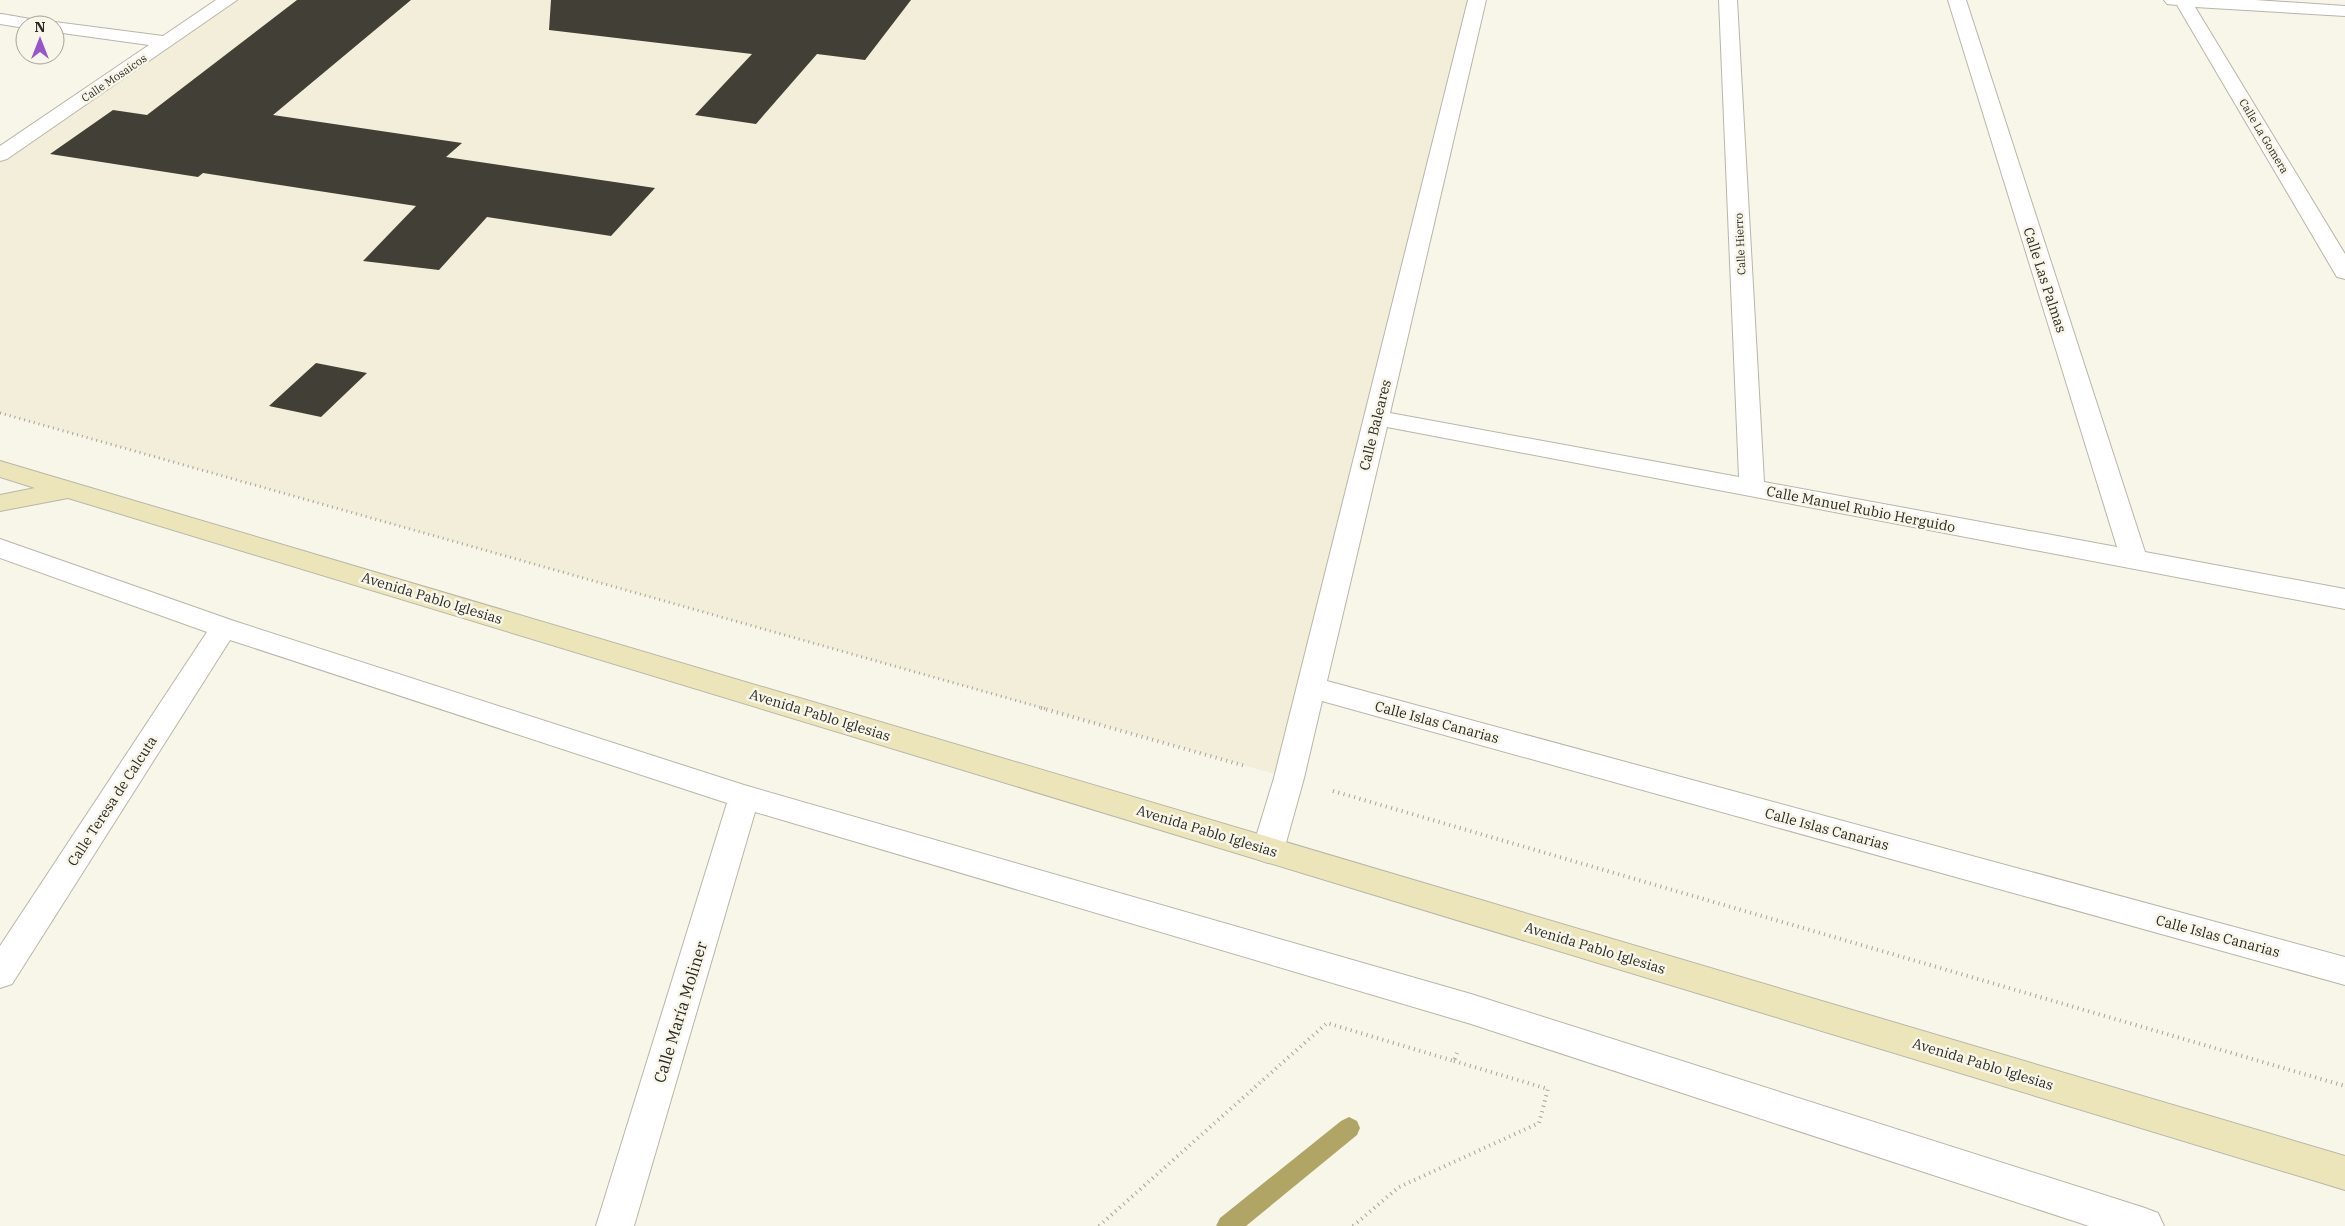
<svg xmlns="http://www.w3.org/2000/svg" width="2345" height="1226" viewBox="0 0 2345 1226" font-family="'IBM Plex Serif',serif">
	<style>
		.built { fill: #f2eed9 }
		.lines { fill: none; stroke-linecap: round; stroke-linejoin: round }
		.stream { fill: #b1a566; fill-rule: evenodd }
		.building { fill: #424036 }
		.street-casing { stroke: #b8b6a9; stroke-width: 2 }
		.secondary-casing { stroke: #b8b6a9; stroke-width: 2 }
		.path-far1 { stroke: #a5a39a; stroke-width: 3; stroke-dasharray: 1 4; stroke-linecap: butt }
		.path { stroke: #a5a39a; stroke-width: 4; stroke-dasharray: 1 4.5; stroke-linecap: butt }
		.street { fill: #fff; fill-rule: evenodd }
		.secondary { fill: #ece5b9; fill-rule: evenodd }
		.labels { text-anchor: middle; stroke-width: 5; stroke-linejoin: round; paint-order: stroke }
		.far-street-label { font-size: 11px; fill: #2a2925; stroke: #f8f6e9 }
		.street-label { font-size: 14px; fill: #2a2925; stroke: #f8f6e9 }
		.near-street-label { font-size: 16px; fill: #2a2925; stroke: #f8f6e9 }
	</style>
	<rect width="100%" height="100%" fill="#f8f6e9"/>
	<!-- built -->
	<path class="built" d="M228,0H1477L1289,778L0,413V155Z"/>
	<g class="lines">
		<!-- stream -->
		<path class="stream" d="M1349,1117L1357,1121L1360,1128L1357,1135L1246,1226H1216L1220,1218L1341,1121Z"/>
	</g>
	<!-- building -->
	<path class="building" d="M297,0H411L273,115L462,143L446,157L655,188L611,236L487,217L439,270L363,261L416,206L203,173L198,177L50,154L113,110L147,115Z
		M551,0H911L865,60L817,54L756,124L695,115L752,54L549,30Z
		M316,363L367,373L321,417L269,406Z"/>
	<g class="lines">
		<defs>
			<path id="street" d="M216,0H237L7,159L0,161V146L149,45L55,32V25H25V28L0,24V14C11,15 48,23 55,22L163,36Z
				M1468,0H1486L1390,413L1739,477L1719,0H1737L1764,482L2117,547L1948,0H1966L2145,552L2345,589V609L1387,427L1327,681L2345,957V985L1322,701L1304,778L1284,850L1279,859L1268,863L1257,859L1252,850L1274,778Z
				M2164,0H2255L2345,6V16L2195,7L2345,254V279L2337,277L2334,272L2177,5L2167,4Z
				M0,539L234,621L744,785L1471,994L2145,1208L2158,1213L2164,1226H2089L1471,1024L755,812L634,1226H596L727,803L230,640L12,984L0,988V946L207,632L0,558Z"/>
			<path id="secondary" d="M0,461L2345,1156V1190L68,498L0,511V495L35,488L0,477Z"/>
		</defs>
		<!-- street casing -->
		<use href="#street" class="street-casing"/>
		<!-- secondary casing -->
		<use href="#secondary" class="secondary-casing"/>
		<!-- path-far1 -->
		<path class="path-far1" d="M0,413L1046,709"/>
		<!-- path -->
		<path class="path" d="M1041,708L1245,766
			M1333,791L2345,1086
			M1099,1226L1327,1023L1454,1061L1457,1053
			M1353,1226L1399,1187L1539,1123L1548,1089L1454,1061"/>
		<!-- street -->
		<use href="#street" class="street"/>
		<!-- secondary -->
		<use href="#secondary" class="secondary"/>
	</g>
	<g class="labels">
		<!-- far-street labels -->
		<g class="far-street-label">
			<text transform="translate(114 78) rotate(-34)" y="4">Calle Mosaicos</text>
			<text transform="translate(2264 136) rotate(59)" y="4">Calle La Gomera</text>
			<text transform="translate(1740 244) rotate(-93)" y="4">Calle Hierro</text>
		</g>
		<!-- street labels -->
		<g class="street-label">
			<text transform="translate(2045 280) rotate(72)" y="5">Calle Las Palmas</text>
			<text transform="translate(1375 425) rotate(-76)" y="5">Calle Baleares</text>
			<text transform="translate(1861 509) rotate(11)" y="5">Calle Manuel Rubio Herguido</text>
			<text transform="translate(432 598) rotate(17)" y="5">Avenida Pablo Iglesias</text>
			<text transform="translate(820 715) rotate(17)" y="5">Avenida Pablo Iglesias</text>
			<text transform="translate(1437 722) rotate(15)" y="5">Calle Islas Canarias</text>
			<text transform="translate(112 801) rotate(-57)" y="5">Calle Teresa de Calcuta</text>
			<text transform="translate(1827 829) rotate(15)" y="5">Calle Islas Canarias</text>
			<text transform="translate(1207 831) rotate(17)" y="5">Avenida Pablo Iglesias</text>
			<text transform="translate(2218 936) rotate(15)" y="5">Calle Islas Canarias</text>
			<text transform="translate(1595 948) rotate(17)" y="5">Avenida Pablo Iglesias</text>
			<text transform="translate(1983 1064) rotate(17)" y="5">Avenida Pablo Iglesias</text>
		</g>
		<!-- near-street labels -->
		<g class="near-street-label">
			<text transform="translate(680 1012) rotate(-73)" y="6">Calle María Moliner</text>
		</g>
	</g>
	<!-- north arrow -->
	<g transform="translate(40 40)"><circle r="24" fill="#f8f6e9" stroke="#a6a49b"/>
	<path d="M0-4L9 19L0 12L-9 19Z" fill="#9854c9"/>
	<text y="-8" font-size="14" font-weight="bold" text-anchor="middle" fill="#2a2925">N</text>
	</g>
</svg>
